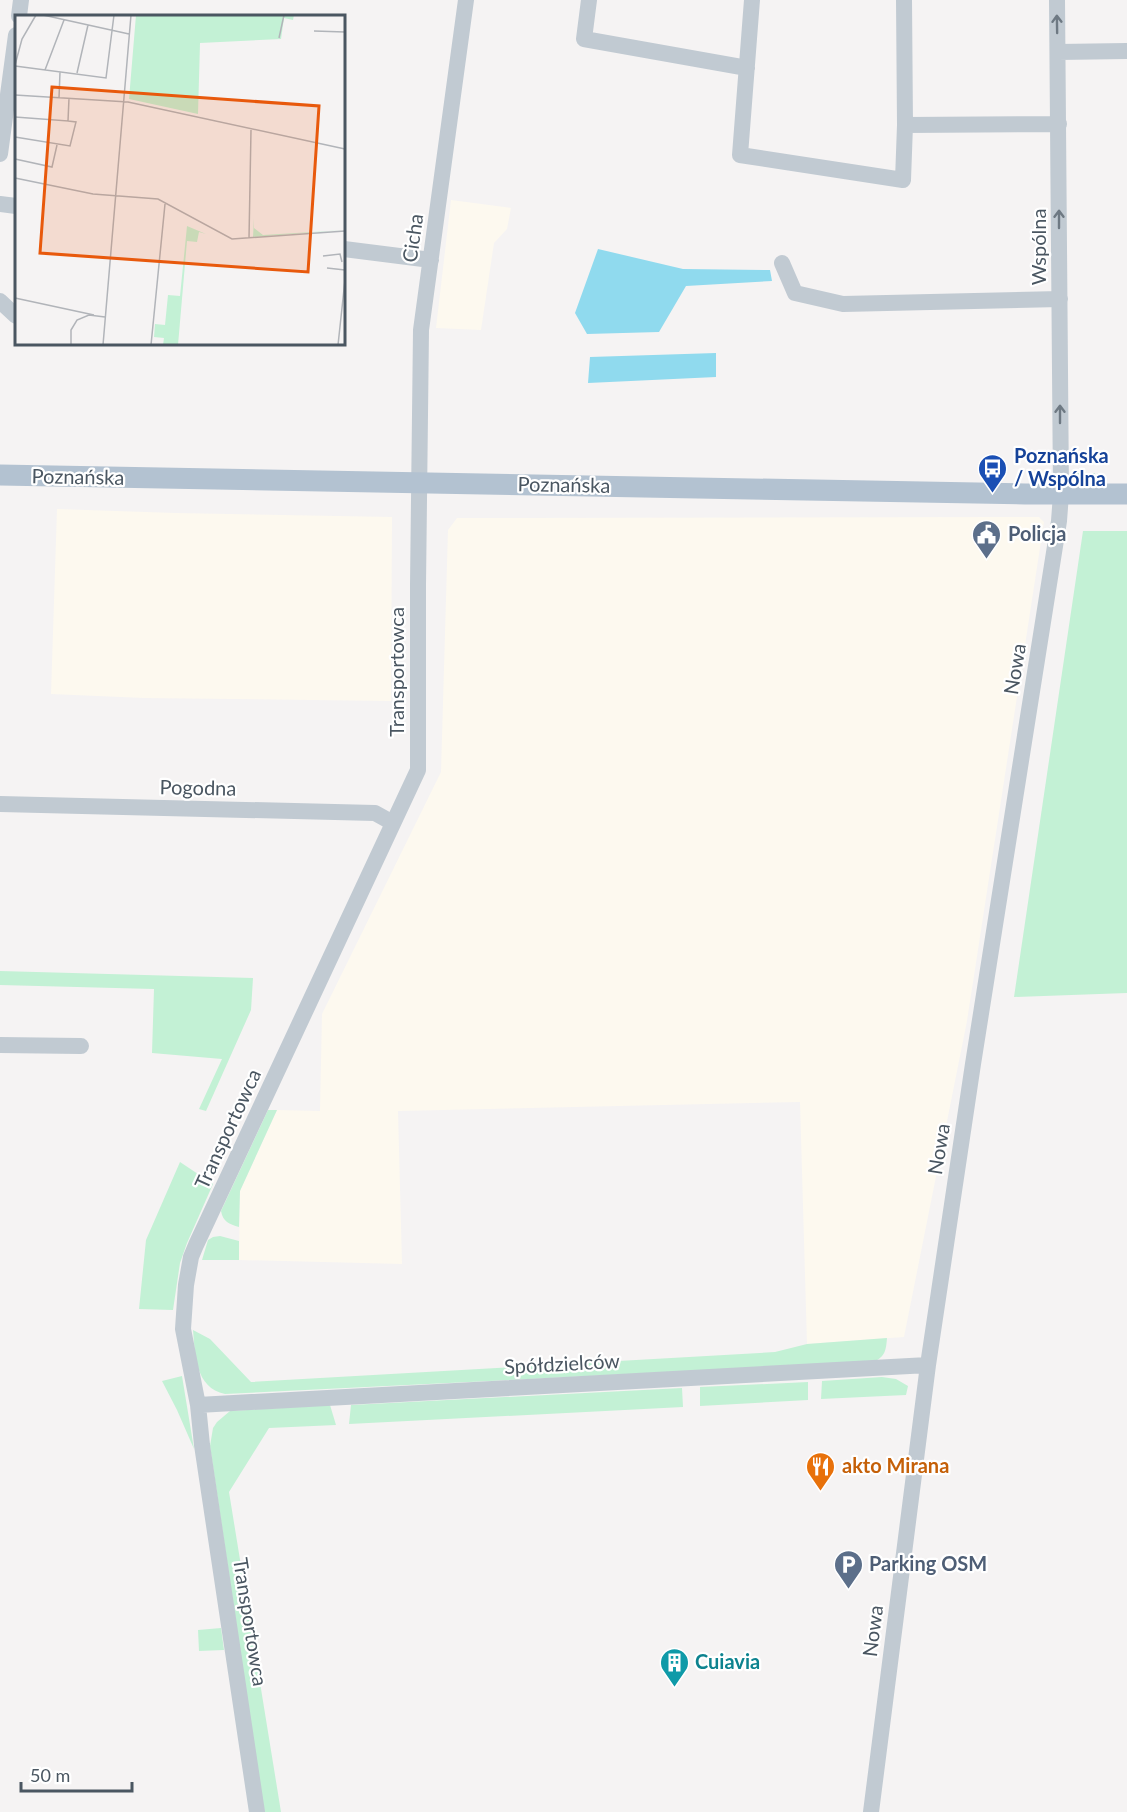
<svg xmlns="http://www.w3.org/2000/svg" width="1127" height="1812" viewBox="0 0 1127 1812" font-family="Lato,sans-serif">
	<style>
		.commercial { fill: #fdf9ef }
		.green { fill: #c3f1d5 }
		.water { fill: #90daee }
		.lines { fill: none; stroke-linecap: round; stroke-linejoin: round }
		.path { stroke: #7ad0a6; stroke-width: 3; stroke-dasharray: 4.5 3; stroke-linecap: butt }
		.minor { stroke: #c1cad2; stroke-width: 16 }
		.major { stroke: #b3c2d1; stroke-width: 21 }
		.oneway { stroke: #6e7983 }
		.labels { text-anchor: middle; stroke-width: 4.5; stroke-linejoin: round; paint-order: stroke }
		.street-label { font-size: 20px; fill: #4a5661; stroke: #fff }
		.transit-label { font-size: 20px; font-weight: bold; fill: #164399; stroke: #fff; text-anchor: start }
		.service-label { font-size: 20px; font-weight: bold; fill: #4e5e75; stroke: #fff; text-anchor: start }
		.food-label { font-size: 20px; font-weight: bold; fill: #c56008; stroke: #fff; text-anchor: start }
		.culture-label { font-size: 20px; font-weight: bold; fill: #0d838f; stroke: #fff; text-anchor: start }
		.inset-road { fill: none; stroke: #b1b4b9; stroke-width: 1.5 }
		.view { fill: #e8590c; fill-opacity: 0.15; stroke: #e8590c; stroke-width: 3 }
		.inset-edge { fill: none; stroke: #4a5661; stroke-width: 3 }
	</style>
	<rect width="100%" height="100%" fill="#f5f3f3"/>
	<!-- commercial -->
	<path class="commercial" d="M451,200L511,208L507,229L494,243L481,330L436,328Z
		M57,509L175,513L392,517L391,701L144,698L51,694Z
		M1039,517L1044,522L967,1021L904,1337L807,1344L800,1102L398,1111L402,1264L239,1260L240,1191L277,1110L320,1111L322,1014L441,772L448,530L457,518Z"/>
	<!-- green -->
	<path class="green" d="M1083,531H1127V993L1014,997Z
		M0,971L253,978L251,1010L206,1111L199,1109L222,1059L152,1053L154,989L0,985Z
		M268,1110H277L240,1191L239,1227C229,1224 223,1222 221,1211Z
		M180,1162L213,1184L187,1243L180,1263L173,1310L139,1309L146,1240Z
		M220,1236L239,1241V1260H202L208,1240L213,1237Z
		M193,1330L210,1339L251,1382L775,1352L807,1344L887,1338C886,1351 885,1356 874,1362L225,1394C195,1388 195,1354 193,1330Z
		M182,1376L194,1449L177,1410L162,1381Z
		M882,1377L896,1379L908,1386L906,1395L821,1399L822,1381Z
		M808,1382V1400L700,1406V1387Z
		M682,1388L683,1407L349,1424L351,1405Z
		M330,1405L336,1425L269,1428L229,1492L281,1812H264L210,1446L213,1428L217,1422L230,1411Z
		M221,1628L224,1650L199,1651L198,1630Z"/>
	<!-- water -->
	<path class="water" d="M598,249L683,269L770,270L772,281L686,286L659,332L587,334L575,313Z
		M716,353V377L588,383L590,357Z"/>
	<g class="lines">
		<!-- path -->
		<path class="path" d="M1075,474L1098,475"/>
		<!-- minor -->
		<path class="minor" d="M589,0L584,39L747,68
			M752,0L740,155L903,180L905,125
			M904,0L905,125L1059,124
			M19,16L21,0
			M1058,52L1127,51
			M0,154L16,35
			M0,204L16,206
			M344,249L431,260
			M782,263L795,293L843,304L1060,299
			M0,301L16,316
			M0,804L375,813L393,823
			M0,1045L81,1046
			M198,1405L928,1365
			M257,1812L202,1445L198,1405L183,1329L186,1285L191,1257L196,1245L418,770V585L421,330L466,0
			M871,1812L928,1365L973,1064L1059,521L1061,494L1057,0"/>
		<!-- major -->
		<path class="major" d="M0,475L1025,494H1127"/>
	</g>
	<!-- one-way arrows -->
	<defs><path id="oneway-shaft" d="M-6 0H5M1.5-3L5.5 0L1.5 3" fill="none" stroke-width="1.6" stroke-linecap="round" stroke-linejoin="round" transform="scale(1.5)"/></defs>
	<g class="oneway">
		<use href="#oneway-shaft" transform="translate(1057 24) rotate(-91)"/>
		<use href="#oneway-shaft" transform="translate(1059 219) rotate(-90)"/>
		<use href="#oneway-shaft" transform="translate(1060 414) rotate(-90)"/>
	</g>
	<!-- icons -->
	<defs>
		<symbol id="bus-pin" viewBox="-11 -11 22 30"><path d="M0 17L-7.5 6A9.5 9.5 0 1 1 7.5 6Z" fill="#1a4fb4" stroke="#fff"/><path d="M-5-6H5V4H4V6H2V4H-2V6H-4V4H-5ZM-3.5-4V0h7V-4ZM-3.5 1.2v1.5H-2V1.2ZM2 1.2v1.5H3.5V1.2Z" fill="#fff"/></symbol>
		<symbol id="civic-pin" viewBox="-11 -11 22 30"><path d="M0 17L-7.5 6A9.5 9.5 0 1 1 7.5 6Z" fill="#5c6f8a" stroke="#fff"/><path d="M-.6-6.5H3V-4.5H.6V-3L4-1V1h2V6H-6V1h2V-1L-.6-3ZM-1.2 2.5V6h2.4V2.5Z" fill="#fff"/></symbol>
		<symbol id="restaurant-pin" viewBox="-11 -11 22 30"><path d="M0 17L-7.5 6A9.5 9.5 0 1 1 7.5 6Z" fill="#e8710a" stroke="#fff"/><path d="M-5-6h1v4h1v-4h1v4h1v-4h1v5L-1.5 .5V6h-2V.5L-5-1ZM5-6V6H3V1.5H1.5Q1.5-4 5-6Z" fill="#fff"/></symbol>
		<symbol id="parking-pin" viewBox="-11 -11 22 30"><path d="M0 17L-7.5 6A9.5 9.5 0 1 1 7.5 6Z" fill="#5c6f8a" stroke="#fff"/><path d="M-3.5-5.5H1a3.5 3.5 0 0 1 0 7H-1V5.5H-3.5ZM-1-3.4V-.6H.8a1.4 1.4 0 0 0 0-2.8Z" fill="#fff"/></symbol>
		<symbol id="building-pin" viewBox="-11 -11 22 30"><path d="M0 17L-7.5 6A9.5 9.5 0 1 1 7.5 6Z" fill="#0f9aa8" stroke="#fff"/><path d="M-4-6H4V6H1V3H-1V6H-4ZM-2.5-4.3h1.7v1.8h-1.7ZM.8-4.3h1.7v1.8H.8ZM-2.5-1h1.7V.8h-1.7ZM.8-1h1.7V.8H.8Z" fill="#fff"/></symbol>
	</defs>
	<g fill-rule="evenodd">
		<use href="#bus-pin" x="976" y="452" width="33" height="45"/>
		<use href="#civic-pin" x="970" y="518" width="33" height="45"/>
		<use href="#restaurant-pin" x="804" y="1450" width="33" height="45"/>
		<use href="#parking-pin" x="832" y="1548" width="33" height="45"/>
		<use href="#building-pin" x="658" y="1646" width="33" height="45"/>
	</g>
	<g class="labels">
		<!-- street labels -->
		<g class="street-label">
			<text transform="translate(413 238) rotate(-82)" y="7">Cicha</text>
			<text transform="translate(1039 247) rotate(-90)" y="7">Wspólna</text>
			<text transform="translate(78 477) rotate(1)" y="7">Poznańska</text>
			<text transform="translate(564 485) rotate(1)" y="7">Poznańska</text>
			<text transform="translate(1015 669) rotate(-81)" y="7">Nowa</text>
			<text transform="translate(397 672) rotate(-90)" y="7">Transportowca</text>
			<text transform="translate(198 788) rotate(1)" y="7">Pogodna</text>
			<text transform="translate(228 1129) rotate(-65)" y="7">Transportowca</text>
			<text transform="translate(939 1149) rotate(-81)" y="7">Nowa</text>
			<text transform="translate(562 1364) rotate(-3)" y="7">Spółdzielców</text>
			<text transform="translate(250 1622) rotate(81)" y="7">Transportowca</text>
			<text transform="translate(873 1631) rotate(-83)" y="7">Nowa</text>
		</g>
		<!-- transit labels -->
		<g class="transit-label">
			<text x="1014" y="463">Poznańska<tspan x="1014" dy="23">/ Wspólna</tspan></text>
		</g>
		<!-- service labels -->
		<g class="service-label">
			<text x="1008" y="541">Policja</text>
			<text x="869" y="1571">Parking OSM</text>
		</g>
		<!-- food labels -->
		<g class="food-label">
			<text x="842" y="1473">akto Mirana</text>
		</g>
		<!-- culture labels -->
		<g class="culture-label">
			<text x="695" y="1669">Cuiavia</text>
		</g>
	</g>
	<!-- overview -->
	<g transform="translate(15 15)">
		<rect width="330" height="330" fill="#f5f3f3"/>
		<path d="M121,0H279L278,5L269,3L266,24L185,28L183,99L114,84ZM239,203V213L248,220L330,215L238,222ZM172,211L191,219L184,217L182,227L172,226L163,330H148L149,323L139,322L140,309L150,310L153,280L165,281Z" fill="#c3f1d5"/>
		<path class="inset-road" d="M28,0L114,19M299,16L330,17M264,23L269,0M0,50L7,24L21,0M0,51L91,63L99,0M30,55L49,5M62,58L73,10M0,80L113,87L330,134M44,83L45,57M0,102L53,106L54,83M0,122L55,131L61,107L53,106M0,144L37,152L42,130M0,163L78,179L143,184L217,224L330,216M234,223L236,115M308,241L325,239L327,247M312,253L330,255M0,283L79,300M56,330V315L62,305L74,300L90,302M88,330L116,0M136,330L150,189M323,330L330,265"/>
		<path class="view" d="M37,72L304,91L293,257L25,238Z"/>
		<rect width="330" height="330" class="inset-edge"/>
	</g>
	<!-- scale -->
	<path d="M21 1782v9h111v-9" fill="none" stroke="#4a5661" stroke-width="3"/>
	<text x="30" y="1782" font-size="18" fill="#4a5661" stroke="#ffffff" stroke-width="4.5" paint-order="stroke">50 m</text>
</svg>
